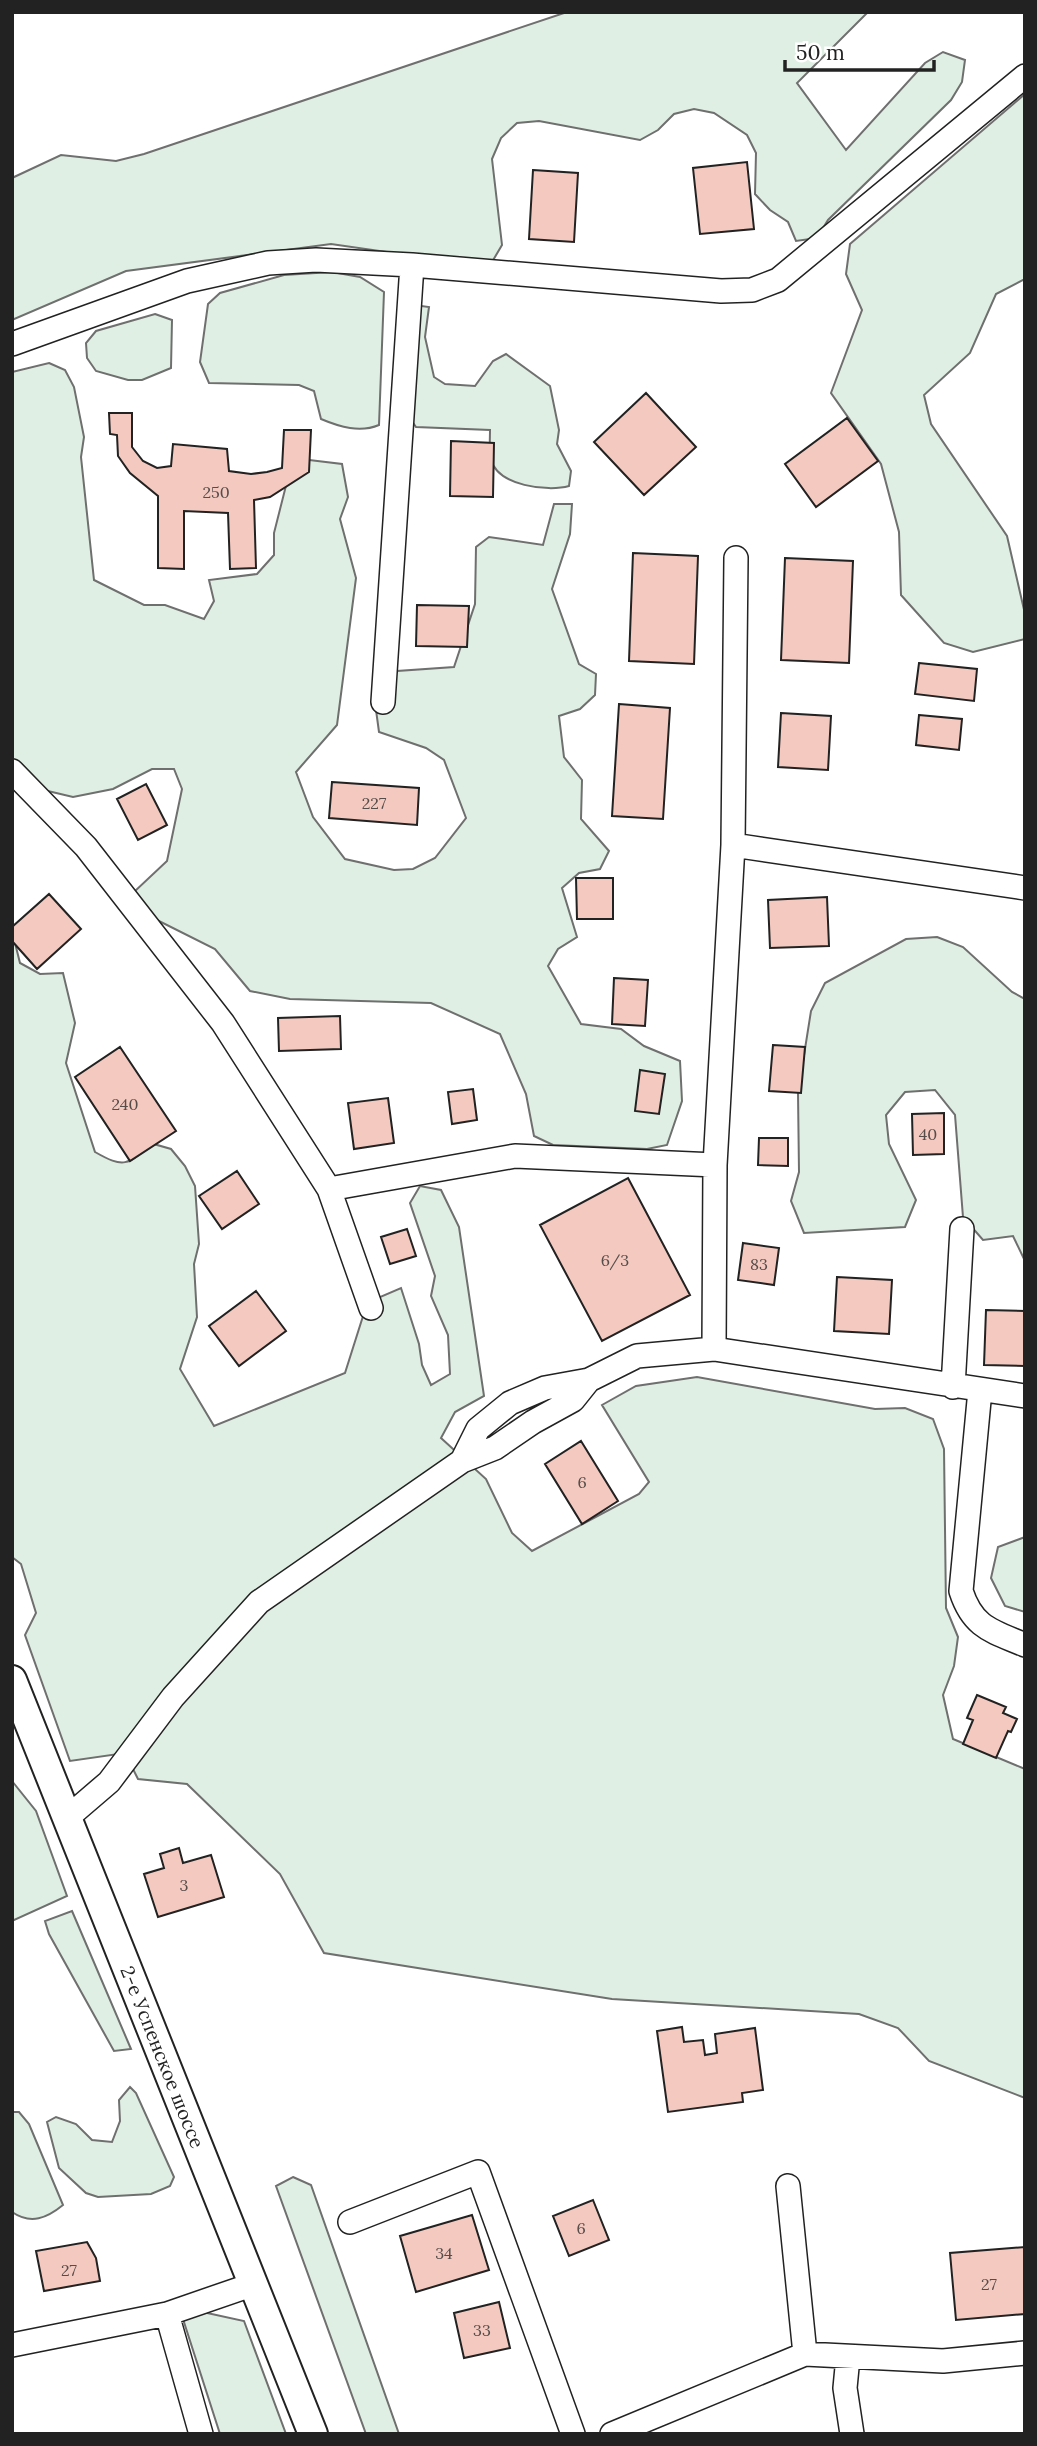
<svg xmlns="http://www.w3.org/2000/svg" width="1037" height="2446" viewBox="0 0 1037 2446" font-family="Lora,serif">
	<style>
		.green { fill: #e0efe3; stroke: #6f6f6f; stroke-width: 2 }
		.building { fill: #f3c9c0; stroke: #222; stroke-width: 2 }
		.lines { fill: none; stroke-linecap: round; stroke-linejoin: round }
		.minor-casing { stroke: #222; stroke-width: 26 }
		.major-casing { stroke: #222; stroke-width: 32 }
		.minor { stroke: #fff; stroke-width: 23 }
		.major { stroke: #fff; stroke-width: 28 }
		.labels { text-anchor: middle; stroke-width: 5; stroke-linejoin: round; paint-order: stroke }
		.number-label { font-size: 16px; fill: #564c4a }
		.street-label { font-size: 19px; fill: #222; stroke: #fff }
	</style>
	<rect width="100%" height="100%" fill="#fff"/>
	<!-- green -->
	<path class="green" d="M567,12H868L797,83L846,150L925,63L943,52L965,60L962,82L951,100L828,220L817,238L796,241L788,222L770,210L755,194L756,153L747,135L714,113L694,109L674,114L658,130L640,140L539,121L517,123L501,138L492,159L502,245L492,262L470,264L331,244L126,271L12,320V178L61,155L116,161L144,154Z
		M1025,94V279L996,294L970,353L924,395L931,424L1007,536L1025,614V639L973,652L944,643L901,595L899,532L881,464L831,393L862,310L846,274L850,244Z
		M332,272L360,277L384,292L379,425C360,433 340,427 321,419L314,391L299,385L209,383L200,362L208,304L220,293L284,275Z
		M414,305L429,307L425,337L434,377L445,384L475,386L493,361L506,354L550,386L559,430L557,444L571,471L569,486C548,492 497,486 491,459C489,450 490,439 490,430L416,427L400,404Z
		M155,314L172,320L171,368L142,380H128L96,371L87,358L86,343L96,331Z
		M49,363L65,370L74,387L84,437L81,457L94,580L144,605H165L204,619L214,601L209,580L257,574L274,555V533L293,458L342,464L348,497L340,519L356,578L337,725L296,772L313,817L345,859L394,870L413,869L435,858L466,818L444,760L426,748L379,732L376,710L383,672L454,667L475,604L476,547L489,537L543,545L554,504H572L570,534L552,589L579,664L596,674L595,695L580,709L559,716L564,757L582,780L581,819L609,851L600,869L579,873L562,888L577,937L558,949L548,966L581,1024L621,1029L644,1046L680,1061L682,1101L667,1145L647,1149L553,1145L534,1136L526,1094L500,1034L431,1003L290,999L250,991L215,949L139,911L135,891L167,861L182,789L174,769H152L113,789L73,797L27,786L12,767V372Z
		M12,931L20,963L40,974L63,973L75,1023L66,1063L95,1152C123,1168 129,1166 150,1143L171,1149L185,1166L195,1186L199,1244L194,1264L197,1317L180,1369L214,1426L345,1373L364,1313L380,1297L401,1288L419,1344L422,1365L431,1385L450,1374L448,1335L431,1296L435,1276L410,1203L420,1186L441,1190L459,1227L484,1396L455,1412L441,1438L486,1479L512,1533L532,1551L639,1494L649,1482L602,1405L636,1386L697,1377L875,1409L905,1408L933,1419L944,1449L946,1608L958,1637L954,1666L943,1695L953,1739L1025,1769V2098L929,2061L898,2028L859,2014L612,1999L324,1953L280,1874L187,1784L138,1779L125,1753L70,1761L25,1635L36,1613L21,1564L12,1557Z
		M937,937L963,947L1012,992L1025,999V1261L1013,1236L983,1240L963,1217L955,1115L935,1090L905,1092L886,1115L889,1144L916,1200L905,1227L804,1233L791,1201L799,1172L798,1093L811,1011L825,983L906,939Z
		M1025,1537V1612L1005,1606L991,1578L998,1547Z
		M12,1781L36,1811L67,1896L12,1921Z
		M72,1911L131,2049L114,2051L49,1934L45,1921Z
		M130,2087L136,2093L174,2177L170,2186L151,2194L98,2197L86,2193L59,2168L47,2122L56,2117L76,2124L92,2140L112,2142L120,2121L119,2100Z
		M12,2112H19L29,2124L63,2205C47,2218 31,2225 12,2212Z
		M293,2177L311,2185L399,2434H366L276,2186Z
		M198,2311L244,2321L286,2434H220L183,2319Z"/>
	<!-- building -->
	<path class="building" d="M747,162L754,229L700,234L693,168Z
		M533,170L578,173L574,242L529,239Z
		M646,393L696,447L644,495L594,442Z
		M109,413H132V447L143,461L157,468L171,466L173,444L227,449L229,471L251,474L267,472L282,468L284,430H311L309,472L270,497L254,500L256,568L230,569L228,513L184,511V569L158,568V496L130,473L118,456L117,435L110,434Z
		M847,418L878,461L816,507L785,464Z
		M451,441L494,443L493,497L450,496Z
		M633,553L698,556L694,664L629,661Z
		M785,558L853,561L849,663L781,660Z
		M417,605L469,606L467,647L416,646Z
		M919,663L977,669L974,701L915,694Z
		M619,704L670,708L663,819L612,816Z
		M781,713L831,716L828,770L778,767Z
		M919,715L962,719L959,750L916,745Z
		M332,782L419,788L417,825L329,818Z
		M146,784L167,825L138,840L117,799Z
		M576,878H613V919H577Z
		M49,894L81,929L37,969L12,941V927Z
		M827,897L829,946L770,948L768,900Z
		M614,978L648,980L645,1026L612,1024Z
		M340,1016L341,1049L279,1051L278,1018Z
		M773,1045L805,1047L801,1093L769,1091Z
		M120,1047L176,1131L130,1161L75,1077Z
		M640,1070L665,1074L659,1114L635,1111Z
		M473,1089L477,1120L452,1124L448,1092Z
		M388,1098L394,1143L354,1149L348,1103Z
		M944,1113V1154L913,1155L912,1114Z
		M759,1138H788V1166L758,1165Z
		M237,1171L259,1204L222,1229L199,1196Z
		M628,1178L690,1295L602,1341L540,1225Z
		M407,1229L416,1256L390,1264L381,1237Z
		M743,1243L779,1248L774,1285L738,1280Z
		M837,1277L892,1280L889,1334L834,1331Z
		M256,1291L286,1331L239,1366L209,1326Z
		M986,1310L1025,1311V1366L984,1365Z
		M581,1441L618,1501L582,1524L545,1464Z
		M977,1695L1006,1707L1003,1713L1017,1719L1011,1732L1008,1731L996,1758L963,1744L973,1720L967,1718Z
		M179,1848L183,1863L211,1855L224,1897L158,1917L144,1874L164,1868L160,1854Z
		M682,2027L684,2042L703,2040L705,2055L717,2053L715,2034L755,2028L763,2090L742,2093L743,2102L668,2112L657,2031Z
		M593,2200L609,2240L569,2256L553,2216Z
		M472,2215L489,2270L416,2292L400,2236Z
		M87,2242L96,2258L100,2281L44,2291L36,2251Z
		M1025,2247V2314L956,2320L950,2253Z
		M499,2302L510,2348L464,2358L454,2313Z"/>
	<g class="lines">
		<defs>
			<path id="minor" d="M12,344L187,281L268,263L316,260L412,265L721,291L752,290L778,280L1025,76
				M383,702L412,265
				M12,771L86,847L223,1023L329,1189L371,1308
				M733,845L736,558
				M329,1189L515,1156L715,1165
				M714,1349L715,1165L733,845L1025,888
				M589,1380L573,1400L533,1422L495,1448L462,1461L478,1429L510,1403L545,1388L589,1380L637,1356L714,1349L1025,1396
				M953,1387L962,1229
				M980,1390L961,1591C973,1628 992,1631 1025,1645
				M67,1818L109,1782L173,1697L259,1602L462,1461
				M788,2186L805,2354
				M350,2222L478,2172L573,2434
				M167,2314L254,2284
				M12,2345L167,2314L201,2434
				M848,2357L845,2388L852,2434
				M612,2434L805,2354L943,2361L1025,2353"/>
			<g id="major">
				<path id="s1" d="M12,1680L313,2434"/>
			</g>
		</defs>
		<!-- minor casing -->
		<use href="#minor" class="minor-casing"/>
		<!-- major casing -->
		<use href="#major" class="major-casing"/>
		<!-- minor -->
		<use href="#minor" class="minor"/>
		<!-- major -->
		<use href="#major" class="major"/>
	</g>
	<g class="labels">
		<!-- number labels -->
		<g class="number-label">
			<text x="216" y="498">250</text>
			<text x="374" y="809">227</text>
			<text x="125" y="1110">240</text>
			<text x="928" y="1140">40</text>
			<text x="615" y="1266">6/3</text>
			<text x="759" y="1270">83</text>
			<text x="582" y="1488">6</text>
			<text x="184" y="1891">3</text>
			<text x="581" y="2234">6</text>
			<text x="444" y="2259">34</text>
			<text x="69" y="2276">27</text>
			<text x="989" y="2290">27</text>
			<text x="482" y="2336">33</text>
		</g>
		<!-- street labels -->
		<g class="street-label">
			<text dy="7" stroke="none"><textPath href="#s1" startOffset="406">2-е Успенское шоссе</textPath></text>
		</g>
	</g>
	<!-- border -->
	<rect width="1037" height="2446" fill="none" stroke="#222222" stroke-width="28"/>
	<!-- scale -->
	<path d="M785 60v10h149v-10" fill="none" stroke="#222222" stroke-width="3.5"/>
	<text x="796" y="60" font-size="21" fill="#222222" stroke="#ffffff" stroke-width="5" paint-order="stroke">50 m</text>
</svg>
